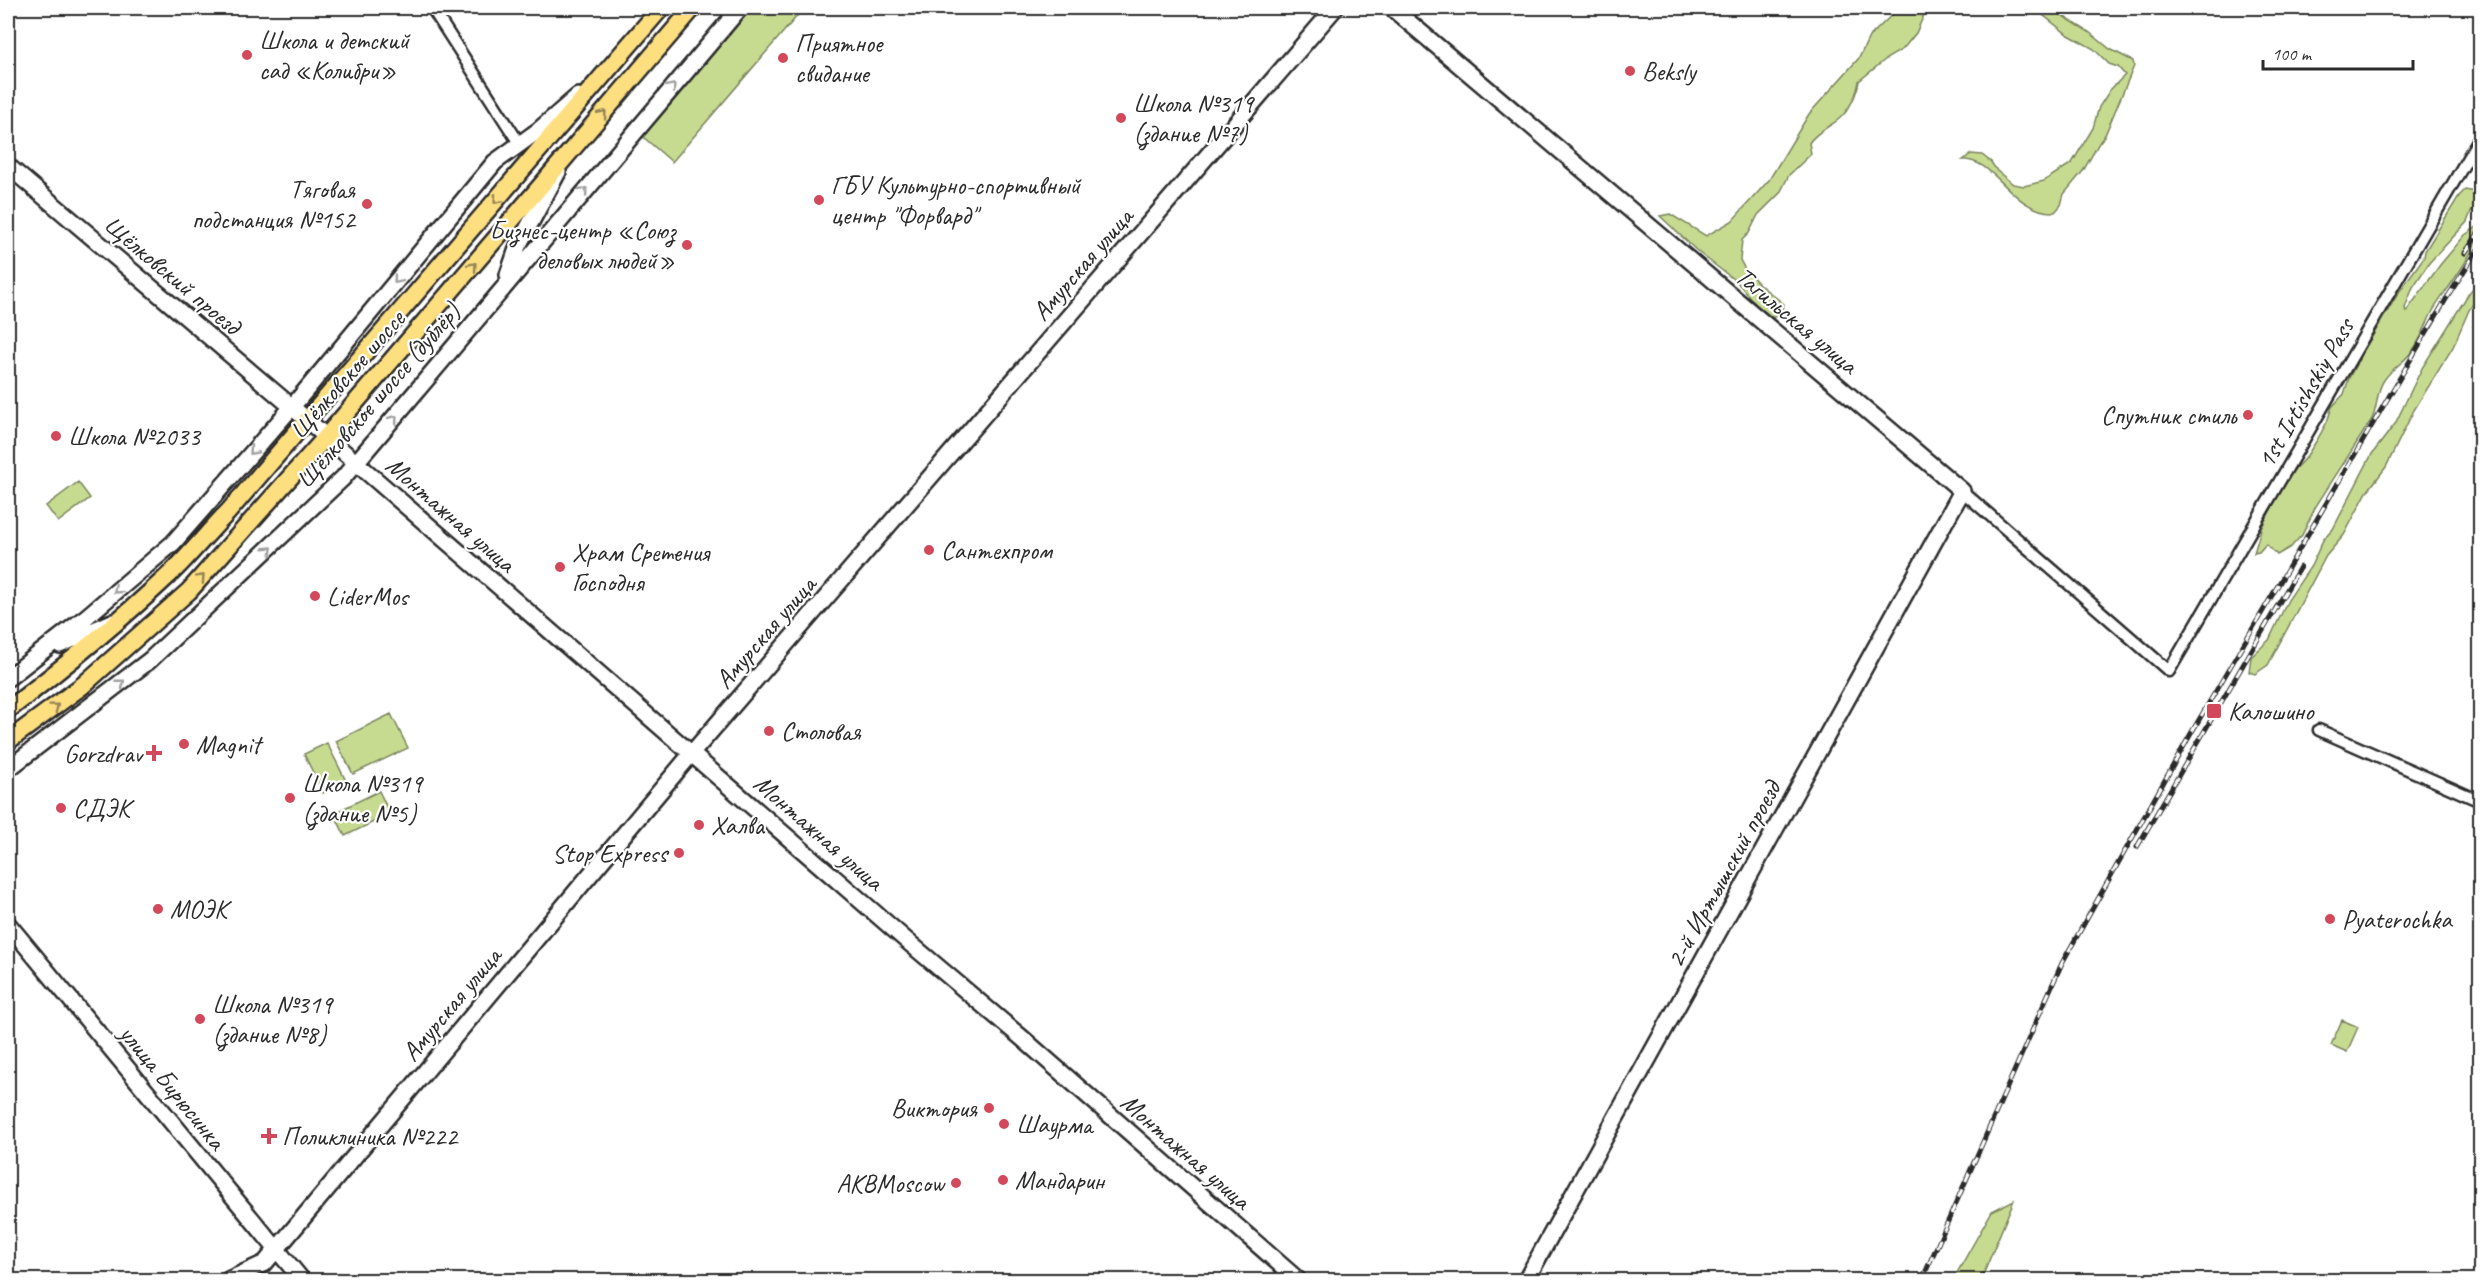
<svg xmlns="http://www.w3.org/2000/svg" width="2488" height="1288" viewBox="0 0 2488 1288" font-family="Caveat,sans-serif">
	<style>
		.green { fill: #c7db90; stroke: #79835e; stroke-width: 1.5 }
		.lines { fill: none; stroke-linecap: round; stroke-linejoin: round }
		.street-casing { stroke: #2b2b2b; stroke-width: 15 }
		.secondary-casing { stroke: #2b2b2b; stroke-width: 20 }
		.primary-casing { stroke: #2b2b2b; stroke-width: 21 }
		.street { stroke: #fff; stroke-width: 10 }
		.secondary { stroke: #fff; stroke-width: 15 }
		.primary { stroke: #fedf80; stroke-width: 16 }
		.rail-casing { stroke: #2b2b2b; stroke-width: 5 }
		.rail { stroke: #fff; stroke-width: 3; stroke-dasharray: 9; stroke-linecap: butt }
		.oneway { stroke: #a0a0a0 }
		.oneway2 { stroke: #948556 }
		.poi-dot { fill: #d1495b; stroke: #fff; stroke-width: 2 }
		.labels { text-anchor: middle; stroke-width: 4.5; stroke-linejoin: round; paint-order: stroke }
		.poi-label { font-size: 26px; fill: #2b2b2b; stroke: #fff; text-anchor: start }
		.street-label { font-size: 26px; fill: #2b2b2b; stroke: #fff }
	</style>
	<rect width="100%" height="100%" fill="#fff"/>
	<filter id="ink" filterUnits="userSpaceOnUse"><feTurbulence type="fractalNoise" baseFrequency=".0167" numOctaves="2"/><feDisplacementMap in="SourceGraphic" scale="12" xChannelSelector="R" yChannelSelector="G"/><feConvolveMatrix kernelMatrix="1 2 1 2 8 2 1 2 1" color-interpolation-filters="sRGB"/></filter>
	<g filter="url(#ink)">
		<!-- green -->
		<path class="green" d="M752,8H804L672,162L642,136Z
			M1899,8H1927L1916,33L1903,49L1886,59L1859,81C1857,94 1849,111 1839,119C1828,128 1817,131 1809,143L1811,154L1789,175L1780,193L1758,215L1749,233L1742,240L1740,260L1745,269L1760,285L1784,304L1781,314L1772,318L1763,313L1737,282L1698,252L1660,216L1670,214L1706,236L1732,221L1769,180L1809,114L1859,58L1869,37Z
			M2034,8H2050L2089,32L2110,49L2133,61L2134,66L2105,135L2099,143L2083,171L2064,194L2061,205L2055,212C2013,214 1995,158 1963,160L1971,154L1982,155L1991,162L1997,171L2013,184L2024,186L2044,181L2072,163L2093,128L2099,107L2110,90L2125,75L2118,67L2109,64L2094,49L2067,34Z
			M2465,190L2480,193V202L2471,212L2467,222L2429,263L2413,287L2405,308L2406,312L2440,265L2465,235L2480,225C2480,248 2447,288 2434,309C2426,323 2422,338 2413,350C2405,362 2392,368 2384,380C2376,391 2378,407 2372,419L2316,506L2302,535L2291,547L2277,555L2266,544L2259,552L2254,553L2261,529L2287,477L2306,457L2317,440L2327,422L2332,407L2344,394L2349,378L2364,350L2399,292L2424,257L2425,251L2459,196Z
			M2480,280V293L2469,310L2453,347L2414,410L2386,467L2367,492L2344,535L2326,556L2268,665L2255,674L2249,672L2251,657L2269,640L2288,600L2311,566L2323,540L2333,529L2372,454L2395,424L2422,368L2469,293Z
			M78,482L90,498L58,522L46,506Z
			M391,714L408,748L353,774L336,741Z
			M327,743L346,781L323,793L304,754Z
			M379,791L390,814L345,836L334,813Z
			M2342,1020L2358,1027L2347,1052L2331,1045Z
			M2014,1200L1981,1280H1953L1992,1211Z"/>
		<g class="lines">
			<defs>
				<path id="street" d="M432,8L519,143
					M1962,491L2169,671L2480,137
					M2319,730L2480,801"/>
				<path id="secondary" d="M1392,8L1962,491L1526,1280
					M8,166L292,407L906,940L1022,1038L1298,1280
					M508,275L518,246L558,172
					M60,645L112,622
					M8,678L85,618L173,543L292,407L495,162L539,130L578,96
					M8,769L150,660L343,478L740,8
					M8,924L302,1280
					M228,1280L265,1263L276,1250L692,753L1335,8"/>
				<path id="primary" d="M8,710C64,667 119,622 171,573C191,554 208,532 228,512L661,8
					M8,741L82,686L189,591L326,437L693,8"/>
			</defs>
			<!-- street casing -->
			<use href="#street" class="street-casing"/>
			<!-- secondary casing -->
			<use href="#secondary" class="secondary-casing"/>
			<!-- primary casing -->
			<use href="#primary" class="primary-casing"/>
			<!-- street -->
			<use href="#street" class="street"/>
			<!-- secondary -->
			<use href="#secondary" class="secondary"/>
			<!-- primary -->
			<use href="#primary" class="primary"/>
			<defs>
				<path id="rail" d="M2465,253L2480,231
					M2137,847L2300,567
					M1922,1280L2062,963L2193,730L2445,301L2480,246"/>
			</defs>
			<!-- rail casing -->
			<use href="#rail" class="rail-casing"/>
			<!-- rail -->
			<use href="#rail" class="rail"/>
		</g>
		<!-- one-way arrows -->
		<defs><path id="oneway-chevron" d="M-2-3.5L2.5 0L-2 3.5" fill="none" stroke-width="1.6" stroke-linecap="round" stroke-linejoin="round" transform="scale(1.5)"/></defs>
		<g class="oneway">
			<use href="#oneway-chevron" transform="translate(672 87) rotate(-50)"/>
			<use href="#oneway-chevron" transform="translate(584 191) rotate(-50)"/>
			<use href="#oneway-chevron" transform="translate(397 280) rotate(130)"/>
			<use href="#oneway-chevron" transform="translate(394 419) rotate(-50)"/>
			<use href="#oneway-chevron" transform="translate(253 451) rotate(131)"/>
			<use href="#oneway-chevron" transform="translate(269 550) rotate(-43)"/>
			<use href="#oneway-chevron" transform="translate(117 590) rotate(139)"/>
			<use href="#oneway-chevron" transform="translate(121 683) rotate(-39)"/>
		</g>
		<g class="oneway2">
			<use href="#oneway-chevron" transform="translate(603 114) rotate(-50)"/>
			<use href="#oneway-chevron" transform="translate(497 200) rotate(131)"/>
			<use href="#oneway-chevron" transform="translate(473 266) rotate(-49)"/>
			<use href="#oneway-chevron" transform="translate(201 578) rotate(-47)"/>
			<use href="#oneway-chevron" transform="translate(55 707) rotate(-37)"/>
		</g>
	</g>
	<!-- markers -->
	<g class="poi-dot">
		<circle cx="247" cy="55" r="6"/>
		<circle cx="783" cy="58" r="6"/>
		<circle cx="1630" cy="71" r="6"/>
		<circle cx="1121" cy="118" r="6"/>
		<circle cx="819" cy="200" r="6"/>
		<circle cx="367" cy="204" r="6"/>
		<circle cx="687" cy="245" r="6"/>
		<circle cx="2248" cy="415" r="6"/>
		<circle cx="56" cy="436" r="6"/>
		<circle cx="929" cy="550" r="6"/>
		<circle cx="560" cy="567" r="6"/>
		<circle cx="315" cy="596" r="6"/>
		<rect x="2206" y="703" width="16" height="16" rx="3"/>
		<circle cx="769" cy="731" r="6"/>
		<circle cx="184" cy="744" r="6"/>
		<path d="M151 744h6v6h6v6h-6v6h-6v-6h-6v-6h6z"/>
		<circle cx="290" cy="798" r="6"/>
		<circle cx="61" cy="808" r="6"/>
		<circle cx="699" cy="825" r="6"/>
		<circle cx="679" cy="853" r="6"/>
		<circle cx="158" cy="909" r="6"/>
		<circle cx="2330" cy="919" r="6"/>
		<circle cx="200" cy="1019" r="6"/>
		<circle cx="989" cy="1108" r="6"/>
		<circle cx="1004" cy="1124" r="6"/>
		<path d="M266 1127h6v6h6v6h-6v6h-6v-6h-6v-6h6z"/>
		<circle cx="1003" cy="1180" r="6"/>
		<circle cx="956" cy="1183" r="6"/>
	</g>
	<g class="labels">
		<!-- poi labels -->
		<g class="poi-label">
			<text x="259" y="49">Школа и детский<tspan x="259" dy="30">сад «Колибри»</tspan></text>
			<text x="795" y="52">Приятное<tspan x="795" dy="30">свидание</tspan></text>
			<text x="1642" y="80">Beksly</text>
			<text x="1133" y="112">Школа №319<tspan x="1133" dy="30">(здание №7)</tspan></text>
			<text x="831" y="194">ГБУ Культурно-спортивный<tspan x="831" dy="30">центр "Форвард"</tspan></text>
			<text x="355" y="198" text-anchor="end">Тяговая<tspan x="355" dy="30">подстанция №152</tspan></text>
			<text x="675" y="239" text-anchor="end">Бизнес-центр «Союз<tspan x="675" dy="30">деловых людей»</tspan></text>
			<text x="2236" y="424" text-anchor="end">Спутник стиль</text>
			<text x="68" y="445">Школа №2033</text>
			<text x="941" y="559">Сантехпром</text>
			<text x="572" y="561">Храм Сретения<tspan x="572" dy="30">Господня</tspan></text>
			<text x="327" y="605">LiderMos</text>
			<text x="2228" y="720">Калошино</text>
			<text x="781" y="740">Столовая</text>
			<text x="196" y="753">Magnit</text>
			<text x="142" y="762" text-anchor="end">Gorzdrav</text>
			<text x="302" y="792">Школа №319<tspan x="302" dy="30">(здание №5)</tspan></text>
			<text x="73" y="817">СДЭК</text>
			<text x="711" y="834">Халва</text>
			<text x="667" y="862" text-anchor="end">Stop Express</text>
			<text x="170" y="918">МОЭК</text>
			<text x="2342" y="928">Pyaterochka</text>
			<text x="212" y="1013">Школа №319<tspan x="212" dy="30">(здание №8)</tspan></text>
			<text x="977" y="1117" text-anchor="end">Виктория</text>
			<text x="1016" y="1133">Шаурма</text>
			<text x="282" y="1145">Поликлиника №222</text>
			<text x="1015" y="1189">Мандарин</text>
			<text x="944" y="1192" text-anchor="end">AKBMoscow</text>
		</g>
		<!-- street labels -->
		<g class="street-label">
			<text transform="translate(1082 264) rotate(-49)" y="9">Амурская улица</text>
			<text transform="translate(173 275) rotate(40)" y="9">Щёлковский проезд</text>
			<text transform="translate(1797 320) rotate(40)" y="9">Тагильская улица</text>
			<text transform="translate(347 374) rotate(-49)" y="9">Щёлковское шоссе</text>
			<text transform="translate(2305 393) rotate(-60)" y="9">1st Irtishskiy Pass</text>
			<text transform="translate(378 395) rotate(-49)" y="9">Щёлковское шоссе (дублёр)</text>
			<text transform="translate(451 514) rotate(41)" y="9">Монтажная улица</text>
			<text transform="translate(765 632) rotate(-49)" y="9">Амурская улица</text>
			<text transform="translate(819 832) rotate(41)" y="9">Монтажная улица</text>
			<text transform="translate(1723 874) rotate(-61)" y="9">2-й Иртышский проезд</text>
			<text transform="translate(451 1004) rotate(-50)" y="9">Амурская улица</text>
			<text transform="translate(173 1087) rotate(51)" y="9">улица Бирюсинка</text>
			<text transform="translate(1186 1151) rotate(41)" y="9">Монтажная улица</text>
		</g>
	</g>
	<!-- margin -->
	<rect width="2488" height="1288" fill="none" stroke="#fff" stroke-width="30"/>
	<rect x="15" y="15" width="2458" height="1258" fill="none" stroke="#2b2b2b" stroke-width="2" filter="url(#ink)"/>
	<!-- scale -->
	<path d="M2263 60v9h150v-9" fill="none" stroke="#2b2b2b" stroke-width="3"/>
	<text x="2272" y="60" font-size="18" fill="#2b2b2b" stroke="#ffffff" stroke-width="4.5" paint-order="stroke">100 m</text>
</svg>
